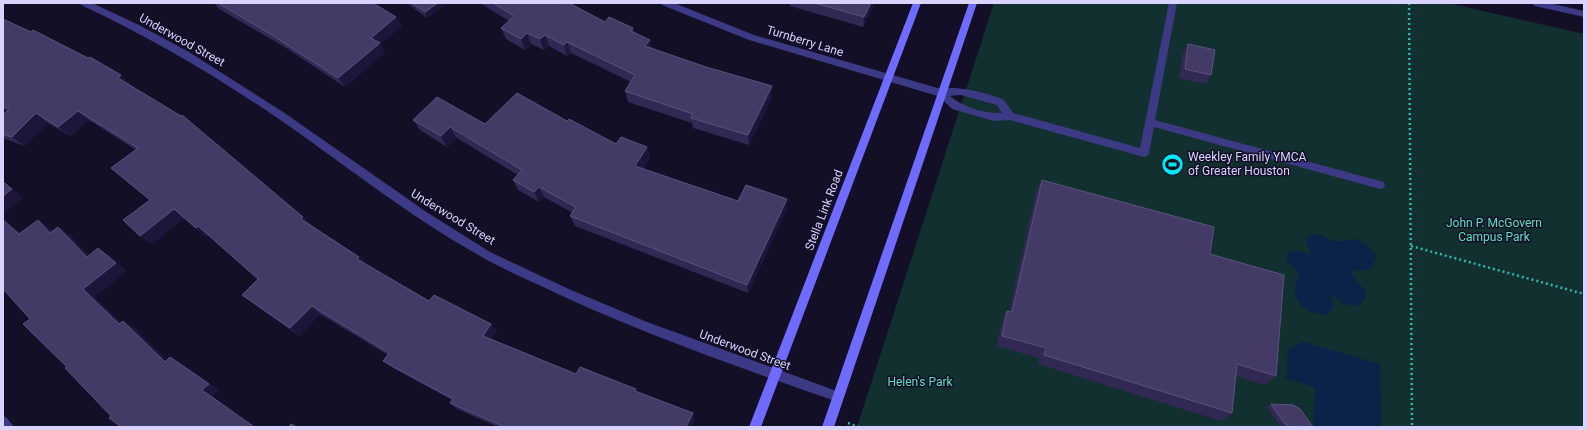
<svg xmlns="http://www.w3.org/2000/svg" width="1587" height="430" viewBox="0 0 1587 430" font-family="Roboto,sans-serif">
	<style>
		.green { fill: #12302f }
		.water { fill: #0c2248 }
		.lines { fill: none; stroke-linecap: round; stroke-linejoin: round }
		.path { stroke: #2fb8b0; stroke-width: 2.5; stroke-dasharray: 2 3; stroke-linecap: butt }
		.service { fill: #3d3a85; fill-rule: evenodd }
		.minor { fill: #3d3a85; fill-rule: evenodd }
		.secondary { fill: #6f6bff; fill-rule: evenodd }
		.wall { fill: #312854 }
		.shaded-wall { fill: #1d163a }
		.building { fill: #433a66; stroke: #5a527e }
		.labels { text-anchor: middle; stroke-width: 3; stroke-linejoin: round; paint-order: stroke }
		.street-label { font-size: 12px; fill: #d9d4ff; stroke: #130f26 }
		.poi-label { font-size: 12px; fill: #d9d4ff; stroke: #130f26; text-anchor: start }
		.park-label { font-size: 12px; fill: #5fe0c0; stroke: #130f26 }
	</style>
	<rect width="100%" height="100%" fill="#130f26"/>
	<!-- green -->
	<path class="green" d="M994,3H1448L1584,34V427H857Z"/>
	<!-- water -->
	<path class="water" d="M1313,234L1321,235L1336,242L1357,239L1369,246L1377,256L1372,268L1363,271L1354,270L1352,274L1365,291L1366,297L1359,306L1343,304C1339,300 1336,295 1331,298L1334,308L1326,315C1312,314 1295,307 1295,290C1295,285 1298,279 1299,275L1286,259L1289,252L1297,250L1310,255L1306,239Z
		M1304,342L1380,364L1381,427H1313L1315,387L1286,379L1288,349Z"/>
	<g class="lines">
		<!-- path -->
		<path class="path" d="M1409,3L1412,427
			M1411,246L1584,294
			M848,423L859,427"/>
		<!-- service -->
		<path class="service" d="M1169,3H1177L1155,120L1380,181L1383,182L1385,185L1383,188L1380,189L1154,127L1149,153L1147,156L1144,157L1010,120L994,121L952,109L936,93C944,81 990,94 1002,99C1006,101 1010,109 1013,113L1140,148ZM961,95L997,105L1002,113C985,114 963,107 950,96Z"/>
		<!-- minor -->
		<path class="minor" d="M80,3H92L139,25L189,52L286,114L428,213L490,252L571,290L647,322L842,393L844,397L842,401L838,402C738,367 637,332 541,286C519,276 496,266 475,253C406,214 344,164 279,119C214,75 152,38 81,5Z
			M661,3H674L754,35L941,89L946,93L941,97L749,40L662,5Z
			M1531,3H1549L1584,11V17L1535,6Z
			M3,416L7,418L14,427H3Z"/>
		<!-- secondary -->
		<path class="secondary" d="M913,3H921L761,427H749Z
			M969,3H977L834,427H822Z"/>
	</g>
	<!-- wall -->
	<path class="wall" d="M214,3H304L306,4L402,26L380,44L385,52L345,87L283,46L219,9Z
		M407,3H446V4L427,18Z
		M480,3H569L605,22L633,28L634,32L652,48L772,97L749,145L693,128L692,123L628,102L625,91L631,82L571,53L567,56L549,46L544,50L531,44L525,50L506,39L501,28L509,21Z
		M790,3H875L863,27L790,6Z
		M3,19L131,85L303,217L312,226L359,257L366,264L429,301L491,324L497,331L491,339L576,374L638,392L695,419L691,427H498L457,409L450,403L452,400L391,367L383,361L388,355L320,314L299,336L242,295L258,279L208,235L206,237L184,218L152,244L140,236L150,200L136,150L89,120L70,136L48,123L24,146L3,138V115L7,111L3,109Z
		M1188,44L1211,75L1206,84L1179,78L1183,53Z
		M413,120L485,124L567,121L616,144L647,147L650,157L643,169L738,201L787,209L748,293L575,226L570,216L573,213L544,197L539,202L518,190L513,180L518,175L457,138L447,147L420,130Z
		M1042,180L1210,254L1276,376L1264,385L1236,376L1232,413L1221,421L1038,364L1039,358L997,346L1002,321L1007,311L1009,312L1036,192Z
		M1271,404L1313,427H1281L1280,426L1267,407Z"/>
	<!-- shaded-wall -->
	<path class="shaded-wall" d="M438,3L446,4L427,18L425,12Z
		M871,3H875L863,27L864,17Z
		M396,17L402,26L380,44L385,52L345,87L338,78L371,38Z
		M527,33L531,44L525,50L521,39Z
		M545,35L549,46L544,50L540,39Z
		M650,40L653,51L645,46Z
		M567,42L571,53L567,56L564,45Z
		M121,75L131,85L128,88L118,78Z
		M772,86V97L749,145L748,135Z
		M78,111L89,120L70,136L58,127Z
		M36,113L48,123L24,146L12,137Z
		M450,127L457,138L447,147L441,136Z
		M647,147L650,157L638,176L635,166Z
		M3,181L24,198L3,214Z
		M539,187L544,197L539,202L534,192Z
		M787,199V209L748,293L747,285Z
		M174,209L185,218L152,244L140,236Z
		M303,217L312,226L310,228L301,219Z
		M3,218L32,242L19,234L3,220Z
		M38,220L51,228L62,241L50,233Z
		M198,226L209,235L206,237L196,228Z
		M58,227L70,235L99,265L87,257Z
		M98,248L110,256L127,271L95,297L131,331L119,324L83,289Z
		M359,257L367,265L357,259Z
		M312,306L320,314L299,336L290,328Z
		M123,321L135,328L176,368L165,362Z
		M491,324L497,331L489,343L483,336Z
		M170,357L181,363L219,390L213,396L257,427H254L202,390Z
		M693,413L695,419L691,427H686Z"/>
	<!-- building -->
	<path class="building" d="M218,3H304L306,4L308,3H373L396,17L371,38L380,43L338,78L275,37Z
		M412,3H438L425,12Z
		M493,3H569L605,22L609,17L633,28L631,31L650,40L645,46L706,67L772,86L748,135L691,118L693,114L625,91L635,75L567,42L564,45L545,35L540,39L527,33L521,39L501,28L514,16Z
		M814,3H871L864,17Z
		M3,19L31,32L33,30L88,58L90,57L121,75L118,78L181,116L182,115L303,217L301,219L359,257L357,259L429,301L434,295L491,324L483,336L576,374L580,367L636,389L635,391L693,413L686,427H505L450,403L453,399L383,361L389,353L312,306L290,328L242,295L258,279L198,226L196,228L174,209L140,236L123,220L150,200L111,168L138,148L78,111L58,127L36,113L12,137L3,134V115L9,109L3,106Z
		M1188,44L1215,50L1211,75L1185,69Z
		M517,93L567,121L569,119L616,144L621,137L647,147L635,166L738,201L746,185L787,199L747,285L570,216L576,207L539,187L534,192L513,180L522,170L450,127L441,136L413,120L437,97L485,124Z
		M1042,180L1214,227L1210,254L1284,275L1276,376L1237,364L1232,413L1044,355L1046,348L1002,336L1007,311L1012,312Z
		M3,182L12,189L3,196Z
		M3,220L19,234L38,220L50,233L58,227L87,257L98,248L116,263L83,289L119,324L123,321L165,362L170,357L209,384L202,390L254,427H121L109,418L111,416L65,368L67,367L23,324L30,319L3,289Z
		M1271,404L1293,405L1300,409L1313,427H1290L1284,423Z
		M291,424L297,427H289Z"/>
	<!-- icons -->
	<defs>
		<symbol id="stadium-disc" viewBox="-11 -11 22 22"><circle r="9.5" fill="#00e5ff" stroke="#130f26"/><path d="M0-5a6.5 5 0 1 0 0 10a6.5 5 0 1 0 0-10ZM-3.5-1.8h7v3.6h-7Z" fill="#111"/></symbol>
	</defs>
	<g fill-rule="evenodd">
		<use href="#stadium-disc" x="1160" y="152" width="25" height="25"/>
	</g>
	<g class="labels">
		<!-- street labels -->
		<g class="street-label">
			<text transform="translate(182 40) rotate(29)" y="4">Underwood Street</text>
			<text transform="translate(805 41) rotate(17)" y="4">Turnberry Lane</text>
			<text transform="translate(824 210) rotate(-69)" y="4">Stella Link Road</text>
			<text transform="translate(453 217) rotate(31)" y="4">Underwood Street</text>
			<text transform="translate(745 350) rotate(20)" y="4">Underwood Street</text>
		</g>
		<!-- poi labels -->
		<g class="poi-label">
			<text x="1188" y="161">Weekley Family YMCA<tspan x="1188" dy="14">of Greater Houston</tspan></text>
		</g>
		<!-- park labels -->
		<g class="park-label">
			<text x="1494" y="227">John P. McGovern<tspan x="1494" dy="14">Campus Park</tspan></text>
			<text x="920" y="386">Helen's Park</text>
		</g>
	</g>
	<!-- border -->
	<rect width="1587" height="430" fill="none" stroke="#d9d4ff" stroke-width="8"/>
</svg>
